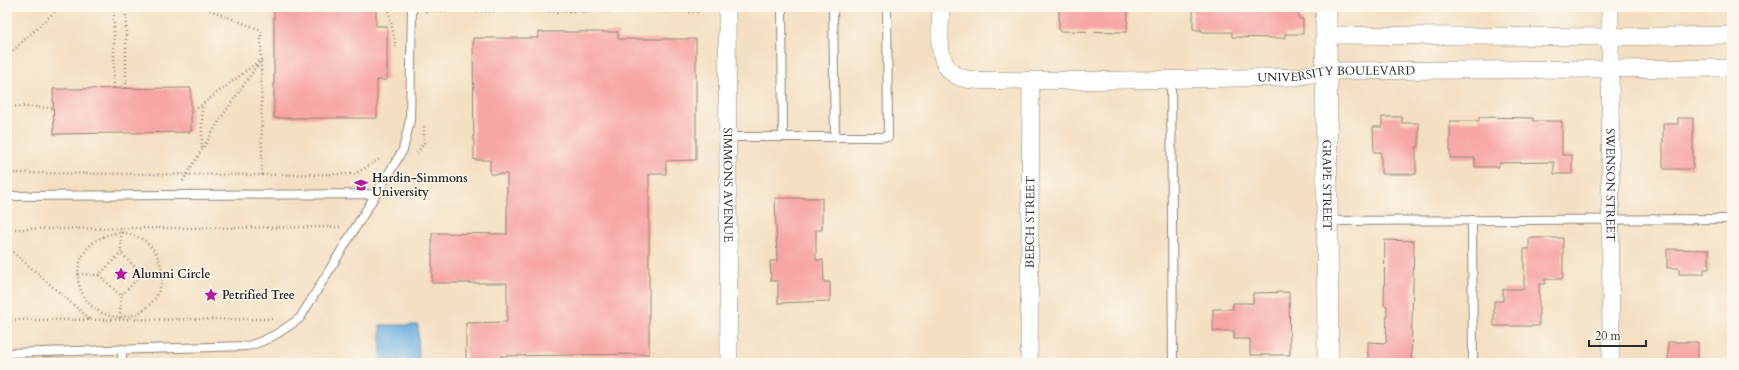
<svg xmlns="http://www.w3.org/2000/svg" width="1739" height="370" viewBox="0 0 1739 370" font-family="Cardo,serif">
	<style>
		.water { fill: #6aaddf; stroke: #4a6c85 }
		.building { fill: #f7a6a5 }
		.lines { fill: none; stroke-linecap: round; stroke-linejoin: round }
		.service-casing { stroke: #908576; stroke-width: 10 }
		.minor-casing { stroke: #908576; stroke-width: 18 }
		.tertiary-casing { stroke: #908576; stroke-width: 22 }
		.path { stroke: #908576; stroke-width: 2.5; stroke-dasharray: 1 3; stroke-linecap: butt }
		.service { stroke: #fff; stroke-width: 8 }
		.minor { stroke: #fff; stroke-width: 17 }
		.tertiary { stroke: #fff; stroke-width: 21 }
		.labels { text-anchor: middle; stroke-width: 3; stroke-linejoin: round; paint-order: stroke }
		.street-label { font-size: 12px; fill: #2b2b2b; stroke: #fbf7ec }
		.poi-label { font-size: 12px; font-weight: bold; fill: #2b2b2b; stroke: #fbf7ec; text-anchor: start }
	</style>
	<rect width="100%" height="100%" fill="#fbf7ec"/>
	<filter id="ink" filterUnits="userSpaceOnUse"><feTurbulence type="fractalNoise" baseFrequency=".025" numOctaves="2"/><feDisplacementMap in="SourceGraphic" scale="8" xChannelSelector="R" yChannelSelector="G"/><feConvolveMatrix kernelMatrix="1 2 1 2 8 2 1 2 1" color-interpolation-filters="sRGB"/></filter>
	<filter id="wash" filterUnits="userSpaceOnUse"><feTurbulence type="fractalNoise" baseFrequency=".012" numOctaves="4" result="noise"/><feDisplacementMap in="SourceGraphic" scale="16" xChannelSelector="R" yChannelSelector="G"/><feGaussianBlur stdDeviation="0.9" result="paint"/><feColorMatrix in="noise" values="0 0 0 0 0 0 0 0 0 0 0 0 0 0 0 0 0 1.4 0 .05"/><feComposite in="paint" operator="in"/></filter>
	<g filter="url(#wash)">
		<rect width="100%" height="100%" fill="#f4dfc2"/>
		<!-- water -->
		<path class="water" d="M380,325H418L419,363H381Z"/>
		<g id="blocks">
			<!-- building -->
			<path class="building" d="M274,7H376V26H387V80H377V118H274Z
				M1059,7H1128L1127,32L1059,31Z
				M1193,7H1299V19H1303V34H1285V38H1269L1232,37V32H1202V30H1194L1193,28Z
				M538,32H618V39H696V160L666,161V174H649V354L501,356V363H466V323L507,322V283H432V233L507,234V174H490V160H474L473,38H538Z
				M191,88V132L54,134L53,89Z
				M1382,117H1402V123H1419V147H1416V174H1381V152H1374L1373,127H1382Z
				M1479,117L1533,118V121H1562V155H1572V174H1554V162L1499,163V167H1475V158H1450V121H1479Z
				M1678,118H1693V169H1664L1663,166V124H1678Z
				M775,198H822V230H816V260H823L824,282H830V301L778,303V281H771L770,261H777Z
				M1529,238H1563V279H1545V284H1539V326H1494V301H1503V289H1524V249H1529Z
				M1385,240L1414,241L1411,363L1368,361V342L1386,343L1387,306L1384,305Z
				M1667,249L1709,250V269H1704V274H1679V268H1667Z
				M1289,292L1290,355H1250V339H1234V331H1213V309H1233V303H1253V293Z
				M1668,342H1698V363H1668Z"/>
		</g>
	</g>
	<g filter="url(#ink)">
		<use href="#blocks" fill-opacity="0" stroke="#908576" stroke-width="1"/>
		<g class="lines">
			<defs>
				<path id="service" d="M782,7L783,137
					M833,7L835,137
					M1171,79L1173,363
					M727,137H888L887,7
					M7,196L375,194
					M1472,220L1473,363
					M1327,221L1732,219
					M122,349V363
					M7,353L247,346C268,341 282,331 300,318L403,150L410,120L412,7"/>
				<g id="minor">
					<path id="s1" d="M727,7L729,363"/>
					<path id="s2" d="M941,7C941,28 934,61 955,75C968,83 999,80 1015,80C1108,82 1202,78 1296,77L1327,71L1732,68"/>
					<path id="s3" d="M1610,7L1611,363"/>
					<path d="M1326,35L1610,37L1732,35"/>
					<path id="s4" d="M1029,363L1031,81"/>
				</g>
				<g id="tertiary">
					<path id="s5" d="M1326,7L1328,363"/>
				</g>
			</defs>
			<!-- service casing -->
			<use href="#service" class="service-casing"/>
			<!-- minor casing -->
			<use href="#minor" class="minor-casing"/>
			<!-- tertiary casing -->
			<use href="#tertiary" class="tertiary-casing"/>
			<!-- path -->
			<path class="path" d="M114,7V88
				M388,7L396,47
				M426,12V11L699,12
				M7,56L60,7
				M126,88V7
				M7,106L53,108
				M191,113L259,61
				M202,148V105
				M417,153L424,143V125
				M7,170L13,173L262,175L261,60
				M262,175L355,174L381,158
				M183,181L221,118L261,60V30L202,7
				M121,228V253L99,275L121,296L142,274L121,253
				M7,229L340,227
				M78 275a42 42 0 1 1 84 0a42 42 0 1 1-84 0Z
				M7,247L91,320
				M78,274L99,275
				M142,274H162
				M120,318L121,296
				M7,320L275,319"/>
			<!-- service -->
			<use href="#service" class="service"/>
			<!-- minor -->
			<use href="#minor" class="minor"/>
			<!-- tertiary -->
			<use href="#tertiary" class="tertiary"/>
		</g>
	</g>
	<!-- icons -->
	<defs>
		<symbol id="university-bare" viewBox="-9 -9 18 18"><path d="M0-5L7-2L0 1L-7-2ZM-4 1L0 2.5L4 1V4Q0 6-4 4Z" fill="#b5179e" stroke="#fbf7ec" stroke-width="2.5" paint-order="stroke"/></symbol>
		<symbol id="sight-bare" viewBox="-9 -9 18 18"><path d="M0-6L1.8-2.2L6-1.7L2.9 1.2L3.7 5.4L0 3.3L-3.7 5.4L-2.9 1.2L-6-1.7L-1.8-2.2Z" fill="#b5179e" stroke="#fbf7ec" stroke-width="2.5" paint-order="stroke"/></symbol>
	</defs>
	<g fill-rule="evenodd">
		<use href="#university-bare" x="351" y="175" width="20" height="20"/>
		<use href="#sight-bare" x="111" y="264" width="20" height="20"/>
		<use href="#sight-bare" x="201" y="285" width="20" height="20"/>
	</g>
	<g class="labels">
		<!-- street labels -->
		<g class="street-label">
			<text dy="4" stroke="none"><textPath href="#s2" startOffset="455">UNIVERSITY BOULEVARD</textPath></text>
			<text dy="4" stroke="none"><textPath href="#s1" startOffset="178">SIMMONS AVENUE</textPath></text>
			<text dy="4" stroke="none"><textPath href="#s5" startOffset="178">GRAPE STREET</textPath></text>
			<text dy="4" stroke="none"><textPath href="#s3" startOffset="178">SWENSON STREET</textPath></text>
			<text dy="4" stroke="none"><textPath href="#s4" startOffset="141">BEECH STREET</textPath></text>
		</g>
		<!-- poi labels -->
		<g class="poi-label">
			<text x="372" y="182">Hardin-Simmons<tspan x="372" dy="14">University</tspan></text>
			<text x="132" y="278">Alumni Circle</text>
			<text x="222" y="299">Petrified Tree</text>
		</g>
	</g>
	<!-- margin -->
	<rect width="1739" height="370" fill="none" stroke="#fbf7ec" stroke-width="24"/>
	<!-- scale -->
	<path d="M1589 340v6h57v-6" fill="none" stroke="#2b2b2b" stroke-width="2"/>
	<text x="1595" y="340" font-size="12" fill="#2b2b2b" stroke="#fbf7ec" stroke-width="3" paint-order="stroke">20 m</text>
</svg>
